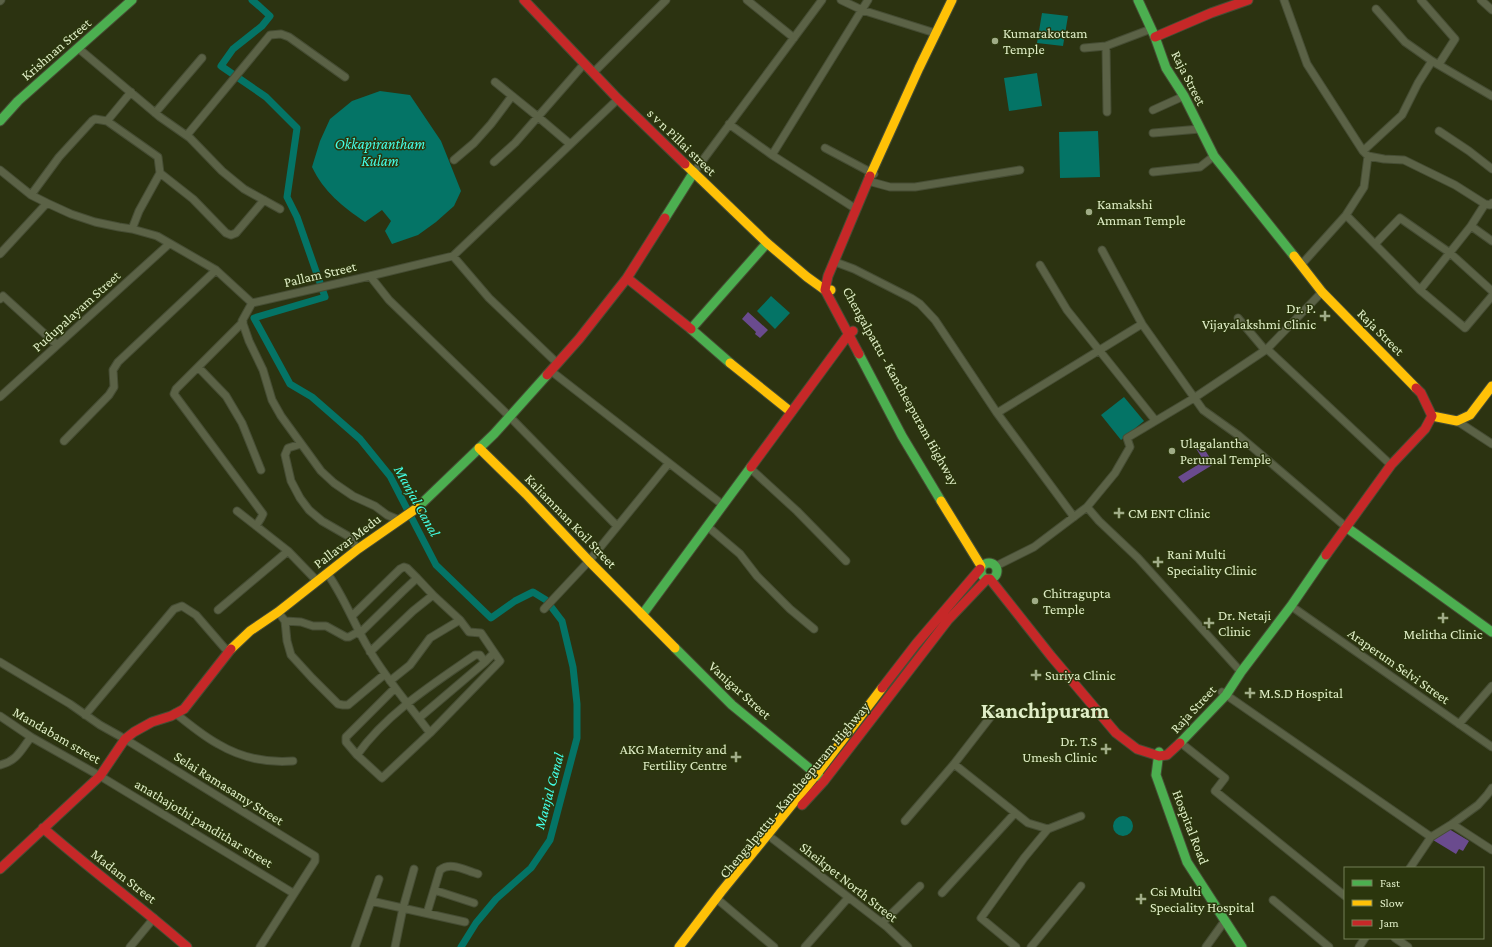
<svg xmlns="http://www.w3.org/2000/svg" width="1492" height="947" viewBox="0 0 1492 947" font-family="'Crimson Pro',serif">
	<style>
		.green { fill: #6a4b8e }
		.water { fill: #047466 }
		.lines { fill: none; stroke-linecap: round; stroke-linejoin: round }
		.canal { stroke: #047466; stroke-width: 7 }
		.street-casing { stroke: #464d34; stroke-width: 9 }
		.fast-casing { stroke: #464d34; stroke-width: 11 }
		.slow-casing { stroke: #464d34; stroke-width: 11 }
		.jam-casing { stroke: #464d34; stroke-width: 11 }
		.street { stroke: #5b6246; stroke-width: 7 }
		.fast { stroke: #4caf50; stroke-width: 9 }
		.slow { stroke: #ffc107; stroke-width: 9 }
		.jam { stroke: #c62828; stroke-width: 9 }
		.poi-dot { fill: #a0ac87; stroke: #2b360d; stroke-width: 1.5 }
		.labels { text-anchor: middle; stroke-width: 3; stroke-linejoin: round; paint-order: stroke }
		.poi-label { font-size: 14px; fill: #dfedc6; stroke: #2b360d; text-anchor: start }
		.street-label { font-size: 14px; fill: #dfedc6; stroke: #2b360d }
		.water-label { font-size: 15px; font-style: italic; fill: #43ffe8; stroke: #2b360d }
		.town-label { font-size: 22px; font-weight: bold; fill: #dfedc6; stroke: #2b360d }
	</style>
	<rect width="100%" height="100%" fill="#2c3311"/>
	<!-- green -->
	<path class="green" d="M748,312L768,330L760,338L755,334L756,332L742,319Z
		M1201,444L1214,464L1183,483L1178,477L1204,461L1195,447Z
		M1449,829L1469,841L1463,851L1459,849L1456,854L1433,840Z"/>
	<!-- water -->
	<path class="water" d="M1042,13L1068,16L1063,46L1037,43Z
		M1037,73L1042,106L1009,111L1004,78Z
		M380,91L410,95L441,141L461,191L454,206L436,222L418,235L392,244L385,231L391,221L382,210L365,222C342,206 324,192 312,167L320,141L330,119L352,101Z
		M1098,131L1100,177L1060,178L1059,132Z
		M771,296L790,313L775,329L757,311Z
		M1124,397L1144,421L1121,440L1101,415Z
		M1113 826a10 10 0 1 1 20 0a10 10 0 1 1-20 0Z"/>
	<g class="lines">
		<!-- canal -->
		<path class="canal" d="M252,0L259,6L270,16L262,26L233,49L221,66L266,97L297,128L287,197L297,217L325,297L254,318L290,384L312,397L360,439L390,476L436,565L491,618L515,601L533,592L546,600L562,621L573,667L577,704V738L550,840L531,868L496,899L476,923L461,947"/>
		<defs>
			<path id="street" d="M747,0L794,38
				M841,0L862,10L935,33H937
				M1284,0L1307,64L1363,151L1368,156L1384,159L1404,160L1455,185L1485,204
				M1421,0L1455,39L1439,64
				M1481,0L1492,10
				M0,1L1,0
				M1376,9L1405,42L1432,61L1492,96
				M1106,46L1107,112
				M78,48L160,117L190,138L222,171L244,189L280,209
				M1084,48L1106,46L1151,29
				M593,73L666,0
				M495,82L537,116L570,144
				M131,92L107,121L158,157L160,173L193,199L226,233L231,235L236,233L264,200
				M1153,110L1184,96
				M155,113L202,58
				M729,124L772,155L856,209
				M1439,131L1469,151L1492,169
				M1153,133L1200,129
				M187,135L270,35L281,34L289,37L345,77
				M825,148L874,174
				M1363,151L1402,115L1418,83L1432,61
				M772,155L868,0
				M454,160L474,143L491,124L512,96
				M494,162L515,143L584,64
				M0,170L31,195L47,203L71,214L95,222L119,227L132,229L157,236L216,270L252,303L370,276L453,256L618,99
				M694,172L822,0
				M1153,172L1200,167L1214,156
				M868,181L890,187H915L1020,170
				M31,195L59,157L92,121L95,119L107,121
				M1492,203L1490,205L1485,204L1471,226L1492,241
				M1346,215L1420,290L1465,328L1492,296
				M132,229L139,211L160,173
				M1375,244L1400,218L1450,253L1492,291
				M1102,250L1142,324L1203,410L1238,435L1346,527
				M0,254L47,203
				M453,256L489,298L557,363
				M838,263L854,269L911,298L920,304L935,320L997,413L1074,517
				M1040,265L1067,310L1155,420
				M1301,265L1346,215L1364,187L1368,156
				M370,276L389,300L509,416L617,526
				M1420,290L1471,226
				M0,299L3,296L57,345
				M252,303L242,321L249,341L263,370L272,400L281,416L321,471L334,483L353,496L375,506L387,515L399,520
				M1238,318L1265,350
				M243,322L176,389L174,394L263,514L261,518L256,526
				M1267,349L1391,465
				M198,367L226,396L242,423L261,470
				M551,371L723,505
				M0,397L169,244
				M997,413L1142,324
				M1457,421L1492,444
				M64,441L109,395L114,387L113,370L118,362L216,270
				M301,444L288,448L285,455L291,481L300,498L309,510L322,521L348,536L358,549
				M750,468L797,511L846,561
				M237,511L288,551
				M707,526L740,554L757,576L790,609L814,629
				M996,566L1034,547L1087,507
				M327,573C345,598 354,625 370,651C387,680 410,706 430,733L500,661L481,633L469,632L460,620L433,595L417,578L402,592L359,634
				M1291,606L1492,747
				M544,609L589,561L669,463
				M218,610L288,551L317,581
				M278,612L285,621L287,641L291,655L312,678L338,704L343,705H348L385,674
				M352,616L400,569L404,567L407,568L417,578
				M285,621L301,622L313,626H326L346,637H349L358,632
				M370,652L413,611L433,595
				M0,662L70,704L100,725L125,739L315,856V861L260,947
				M1241,672L1138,558L1099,521L1087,507L1115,473L1130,447L1127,438L1194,398L1267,349L1322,292
				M390,681L410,665L430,638L460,620
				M395,688L346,737V742L357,755L382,778L430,733
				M1222,692L1431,837
				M175,713C189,724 203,736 218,744C240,757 267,763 293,761
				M85,715L174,609L182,606L196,615L228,652
				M0,716L31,737L100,776L293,893
				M419,718L485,662L494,653
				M1459,724L1492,686
				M1181,743L1225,778L1215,791L1345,896
				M357,755C387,713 433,684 475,655H480L485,662
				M954,764L1028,823L1048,829L1081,816
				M0,765C17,761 21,750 31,737
				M905,821L954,764L992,715
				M1452,824L1492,850
				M773,839L887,927L908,947
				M1410,868L1431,837L1452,824L1478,805L1487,795L1492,788
				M434,890L474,903
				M942,893L1015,813
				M716,898L774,947
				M1273,900L1329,947
				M371,901L465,922
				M427,913L440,870C451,861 466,871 478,874
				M882,923L920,886
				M1395,938L1408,947
				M130,947L154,918
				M355,947L379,879
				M395,947L403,908L414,869
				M805,947L848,898
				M1016,947L981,918L1024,858L1048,829
				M1031,947L1081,886
				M1206,947L1224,922
				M1359,947L1365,938"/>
			<path id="fast" d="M1138,0L1155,37L1166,68L1184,96L1214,156L1294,256
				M0,121L18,101L132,0
				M665,218L694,172
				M859,354L902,436L941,501
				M730,363L691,329L767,243
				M417,508L494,434L547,375
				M1346,527L1492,632
				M981 571a8 8 0 1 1 16 0a8 8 0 1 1-16 0Z
				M642,615L751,467
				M675,648L732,705L821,778
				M1180,743L1226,695L1241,672L1291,606L1326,555
				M1159,752L1156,775L1187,862L1242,947"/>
			<path id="slow" d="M685,164L767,243L807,277L825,290H831
				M870,176L919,68L952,0
				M1294,256L1322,292L1416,388
				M730,363L791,412
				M1432,416L1457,421L1470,415L1492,386
				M479,448L526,494L589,561L675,648
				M941,501L981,566
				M231,649L250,631L278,612L358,549L417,508
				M679,947L721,892L816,775L882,688"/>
			<path id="jam" d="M524,0L618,99L685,164
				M1155,37L1211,13L1248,0
				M627,278L691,329
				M859,354L825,290L828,276L870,176
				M547,375L579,339L627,278L665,218
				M751,467L848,335L853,331
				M1326,555L1391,465L1425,429L1432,416L1421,393L1416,388
				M990,579L1051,656L1116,733L1137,749L1159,756L1167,755L1180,743
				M882,688L916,644L980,569
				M802,805L824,781L948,620L987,579
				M43,828C90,869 140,906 187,947
				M0,869L100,776L125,739L134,732L152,722L171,716L184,709L231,649"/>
		</defs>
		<!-- street casing -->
		<use href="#street" class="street-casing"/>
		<!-- fast casing -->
		<use href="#fast" class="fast-casing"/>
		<!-- slow casing -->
		<use href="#slow" class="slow-casing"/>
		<!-- jam casing -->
		<use href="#jam" class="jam-casing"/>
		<!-- street -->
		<use href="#street" class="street"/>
		<!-- fast -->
		<use href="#fast" class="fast"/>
		<!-- slow -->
		<use href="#slow" class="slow"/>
		<!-- jam -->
		<use href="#jam" class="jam"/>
	</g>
	<!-- markers -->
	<g class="poi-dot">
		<circle cx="995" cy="41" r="4"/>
		<circle cx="1089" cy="212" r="4"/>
		<path d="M1323 310h4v4h4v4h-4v4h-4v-4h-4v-4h4z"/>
		<circle cx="1172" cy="451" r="4"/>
		<path d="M1117 507h4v4h4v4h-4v4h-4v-4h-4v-4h4z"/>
		<path d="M1156 556h4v4h4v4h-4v4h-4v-4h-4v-4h4z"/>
		<circle cx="1035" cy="601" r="4"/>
		<path d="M1441 612h4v4h4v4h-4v4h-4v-4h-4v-4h4z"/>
		<path d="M1207 617h4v4h4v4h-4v4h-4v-4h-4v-4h4z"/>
		<path d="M1034 669h4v4h4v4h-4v4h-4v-4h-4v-4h4z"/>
		<path d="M1248 687h4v4h4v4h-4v4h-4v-4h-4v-4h4z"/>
		<path d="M1104 743h4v4h4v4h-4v4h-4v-4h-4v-4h4z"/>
		<path d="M734 751h4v4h4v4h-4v4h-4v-4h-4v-4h4z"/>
		<path d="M1139 893h4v4h4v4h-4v4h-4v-4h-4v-4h4z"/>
	</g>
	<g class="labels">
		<!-- poi labels -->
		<g class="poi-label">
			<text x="1003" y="38">Kumarakottam<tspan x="1003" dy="16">Temple</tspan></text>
			<text x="1097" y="209">Kamakshi<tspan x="1097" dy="16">Amman Temple</tspan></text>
			<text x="1316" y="313" text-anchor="end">Dr. P.<tspan x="1316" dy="16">Vijayalakshmi Clinic</tspan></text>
			<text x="1180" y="448">Ulagalantha<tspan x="1180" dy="16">Perumal Temple</tspan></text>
			<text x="1128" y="518">CM ENT Clinic</text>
			<text x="1167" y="559">Rani Multi<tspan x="1167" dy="16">Speciality Clinic</tspan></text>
			<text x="1043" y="598">Chitragupta<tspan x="1043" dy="16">Temple</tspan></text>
			<text x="1218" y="620">Dr. Netaji<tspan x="1218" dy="16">Clinic</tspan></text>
			<text x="1443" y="639" text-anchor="middle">Melitha Clinic</text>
			<text x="1045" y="680">Suriya Clinic</text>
			<text x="1259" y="698">M.S.D Hospital</text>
			<text x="1097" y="746" text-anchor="end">Dr. T.S<tspan x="1097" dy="16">Umesh Clinic</tspan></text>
			<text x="727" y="754" text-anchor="end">AKG Maternity and<tspan x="727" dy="16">Fertility Centre</tspan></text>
			<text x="1150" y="896">Csi Multi<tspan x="1150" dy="16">Speciality Hospital</tspan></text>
		</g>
		<!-- street labels -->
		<g class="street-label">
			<text transform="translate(56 49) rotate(-41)" y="5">Krishnan Street</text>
			<text transform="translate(1189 78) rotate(63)" y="5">Raja Street</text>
			<text transform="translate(682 142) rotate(44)" y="5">s v n Pillai street</text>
			<text transform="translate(320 274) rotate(-13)" y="5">Pallam Street</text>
			<text transform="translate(76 311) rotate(-42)" y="5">Pudupalayam Street</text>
			<text transform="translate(1381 332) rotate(45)" y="5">Raja Street</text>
			<text transform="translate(901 386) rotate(61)" y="5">Chengalpattu - Kancheepuram Highway</text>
			<text transform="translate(571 521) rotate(46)" y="5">Kaliamman Koil Street</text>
			<text transform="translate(347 541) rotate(-37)" y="5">Pallavar Medu</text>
			<text transform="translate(1399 666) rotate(35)" y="5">Araperum Selvi Street</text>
			<text transform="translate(740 690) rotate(42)" y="5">Vanigar Street</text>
			<text transform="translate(1193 709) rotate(-47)" y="5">Raja Street</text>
			<text transform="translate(57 735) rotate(30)" y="5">Mandabam street</text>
			<text transform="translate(229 788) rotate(32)" y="5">Selai Ramasamy Street</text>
			<text transform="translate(794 790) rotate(-50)" y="5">Chengalpattu - Kancheepuram Highway</text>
			<text transform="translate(204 823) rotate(31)" y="5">anathajothi pandithar street</text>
			<text transform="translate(1191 827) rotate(69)" y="5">Hospital Road</text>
			<text transform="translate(124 876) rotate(38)" y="5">Madam Street</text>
			<text transform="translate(849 882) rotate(38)" y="5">Sheikpet North Street</text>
		</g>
		<!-- water labels -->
		<g class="water-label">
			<text x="380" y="149">Okkapirantham<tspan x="380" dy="17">Kulam</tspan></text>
			<text transform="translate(417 501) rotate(61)" y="5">Manjal Canal</text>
			<text transform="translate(549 791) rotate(-75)" y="5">Manjal Canal</text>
		</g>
		<!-- town labels -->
		<g class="town-label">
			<text x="1045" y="718">Kanchipuram</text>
		</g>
	</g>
	<!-- legend -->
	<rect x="1344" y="867" width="140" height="72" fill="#2b360d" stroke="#737f57"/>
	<rect x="1352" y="880" width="20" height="6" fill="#4caf50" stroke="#737f57"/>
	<text x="1380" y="887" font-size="12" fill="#dfedc6">Fast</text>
	<rect x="1352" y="900" width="20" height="6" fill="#ffc107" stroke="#737f57"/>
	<text x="1380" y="907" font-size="12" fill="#dfedc6">Slow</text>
	<rect x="1352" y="920" width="20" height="6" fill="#c62828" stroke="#737f57"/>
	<text x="1380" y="927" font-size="12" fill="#dfedc6">Jam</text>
</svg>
